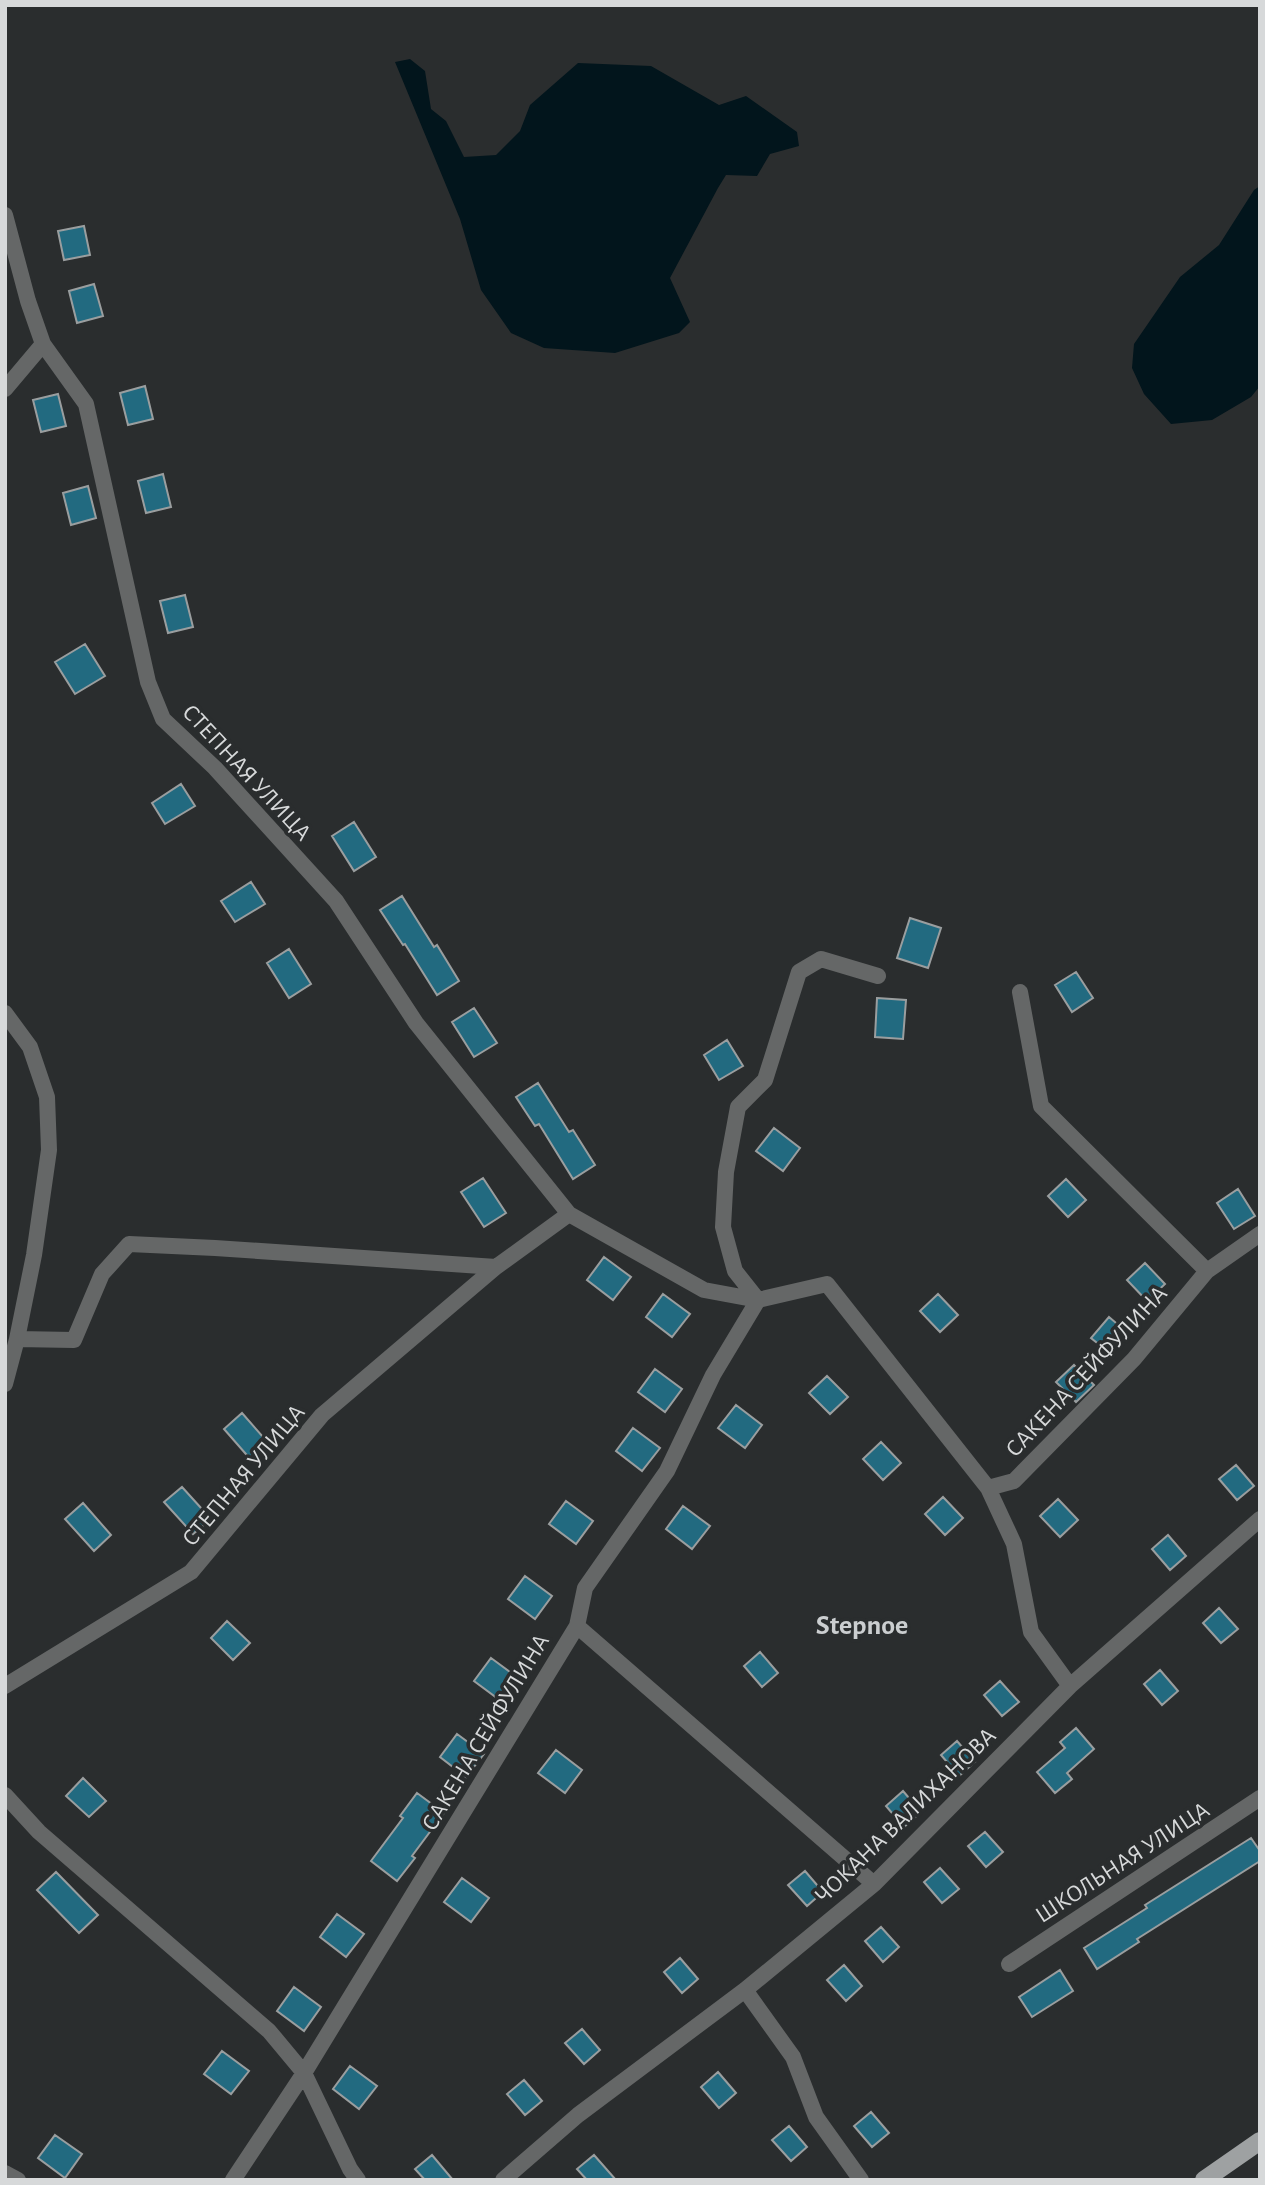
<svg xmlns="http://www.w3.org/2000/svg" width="1265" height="2185" viewBox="0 0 1265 2185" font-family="'Alegreya Sans',sans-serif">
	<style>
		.water { fill: #02151c }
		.building { fill: #226a80; stroke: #9a9e9f; stroke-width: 2 }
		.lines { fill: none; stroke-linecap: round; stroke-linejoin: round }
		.minor { stroke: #656767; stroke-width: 16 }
		.primary { stroke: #9ea1a2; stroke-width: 18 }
		.labels { text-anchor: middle; stroke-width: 7; stroke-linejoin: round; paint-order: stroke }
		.street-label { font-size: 24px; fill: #d7d9da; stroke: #2a2d2e }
		.quarter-label { font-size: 28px; font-weight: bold; fill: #cbced0; stroke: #2a2d2e }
	</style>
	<rect width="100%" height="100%" fill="#2a2d2e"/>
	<!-- water -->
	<path class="water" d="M410,59L425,71L431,109L446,121L464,157L496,155L520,131L530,105L578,63L651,66L719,105L746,96L797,132L799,146L770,154L757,176L726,175L718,188L670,278L690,322L679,333L615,353L544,348L511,333L481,290L460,219L395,62Z
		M1260,186V386L1251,397L1212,420L1171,424L1144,394L1132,368L1134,344L1180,277L1219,245L1254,190Z"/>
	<!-- building -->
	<path class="building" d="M84,226L90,255L64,260L58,231Z
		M94,284L103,316L77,323L69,291Z
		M145,386L153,419L128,425L120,393Z
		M58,394L66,426L41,432L33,400Z
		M163,474L171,507L146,513L138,481Z
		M88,486L96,518L71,525L63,493Z
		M185,595L193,627L168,633L160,601Z
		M85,644L105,676L75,694L55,662Z
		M181,784L195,806L165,824L152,803Z
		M354,822L376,857L354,871L332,836Z
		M251,882L265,904L235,922L221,901Z
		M402,896L434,947L437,945L459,981L437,995L405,944L403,945L380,910Z
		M910,918L941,928L928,968L897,958Z
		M289,949L311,984L289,998L267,963Z
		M1076,972L1093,998L1072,1012L1055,985Z
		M877,998L906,1000L903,1039L875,1037Z
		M474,1008L497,1043L474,1057L452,1022Z
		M727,1040L743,1066L719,1080L704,1055Z
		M538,1083L569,1132L573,1130L595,1165L573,1179L539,1124L535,1126L516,1097Z
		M774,1128L800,1148L783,1171L756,1151Z
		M483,1178L506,1213L484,1227L461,1192Z
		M1066,1179L1086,1200L1068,1217L1048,1196Z
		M1238,1189L1255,1216L1234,1229L1217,1203Z
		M604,1257L631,1277L613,1300L587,1280Z
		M1145,1263L1165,1284L1147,1301L1127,1280Z
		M663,1294L690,1314L672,1337L646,1317Z
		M938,1294L958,1315L940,1332L920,1311Z
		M1109,1317L1129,1334L1111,1354L1091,1338Z
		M1074,1365L1094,1385L1076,1402L1056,1382Z
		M655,1369L682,1389L665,1412L638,1392Z
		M827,1376L848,1397L830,1414L809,1393Z
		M736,1405L762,1425L745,1448L718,1428Z
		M242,1413L270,1445L252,1461L224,1429Z
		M633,1428L660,1448L642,1471L616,1451Z
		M881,1442L901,1463L883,1480L863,1459Z
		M1236,1465L1254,1486L1237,1500L1219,1479Z
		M182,1487L211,1519L193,1534L164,1502Z
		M943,1497L963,1518L945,1535L925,1514Z
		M1058,1499L1078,1520L1060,1537L1040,1516Z
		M566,1501L593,1521L576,1544L549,1524Z
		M83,1503L111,1535L94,1551L65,1519Z
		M683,1506L710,1526L692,1549L666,1529Z
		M1168,1535L1186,1556L1170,1570L1152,1549Z
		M525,1576L552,1596L535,1619L508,1599Z
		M1219,1608L1238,1629L1221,1643L1203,1623Z
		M227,1621L250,1643L233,1660L211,1638Z
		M760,1652L778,1673L762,1687L744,1666Z
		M491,1658L518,1678L501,1701L474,1681Z
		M1160,1670L1178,1691L1162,1705L1144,1684Z
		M1000,1681L1019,1702L1002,1716L984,1695Z
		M1076,1728L1094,1749L1067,1773L1072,1779L1055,1793L1037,1772L1065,1748L1060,1742Z
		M457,1734L484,1754L466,1777L440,1757Z
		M957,1741L975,1762L959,1776L941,1755Z
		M556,1750L582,1770L565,1793L538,1773Z
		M83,1778L106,1801L89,1817L66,1796Z
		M903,1791L921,1812L904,1827L886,1806Z
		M417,1793L444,1813L412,1856L415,1858L397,1881L371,1861L403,1818L400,1816Z
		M985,1832L1003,1852L986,1867L968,1846Z
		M1251,1838L1260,1851V1861L1137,1939L1139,1942L1097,1969L1084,1948L1147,1908L1145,1905Z
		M940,1868L959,1889L942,1903L924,1882Z
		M805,1871L823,1892L807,1906L788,1885Z
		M56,1872L98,1915L79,1933L37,1890Z
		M462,1878L489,1898L471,1922L444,1902Z
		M337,1914L364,1934L346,1957L320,1937Z
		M881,1927L899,1947L883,1962L865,1941Z
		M680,1958L698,1979L682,1993L664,1972Z
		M844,1965L862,1986L846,2001L827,1980Z
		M1060,1970L1073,1991L1032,2017L1019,1997Z
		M294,1987L321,2007L304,2031L277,2011Z
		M582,2029L600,2050L584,2064L565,2043Z
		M222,2051L249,2071L231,2094L204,2074Z
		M350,2066L377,2086L359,2109L333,2089Z
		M718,2072L736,2093L719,2108L701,2087Z
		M524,2080L542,2101L525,2115L507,2094Z
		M871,2112L889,2133L872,2147L854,2126Z
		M789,2126L807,2147L791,2161L772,2140Z
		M55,2135L82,2154L65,2178L38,2158Z
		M432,2155L453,2180H425L415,2169Z
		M594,2155L616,2180H587L577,2169Z"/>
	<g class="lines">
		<!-- minor -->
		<path class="minor" d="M5,215L28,301L43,344L86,404L148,682L163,719L215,768L336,901L416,1023L569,1214L704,1290L758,1300
			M5,389L43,344
			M1020,992L1041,1106L1207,1271
			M5,1013L30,1047L47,1097L49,1150L34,1255L17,1339L5,1384
			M758,1300L735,1271L723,1227L726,1172L738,1107L765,1080L799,972L821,959L878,976
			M17,1339L74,1340L102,1274L129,1244L215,1248L496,1267L569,1214
			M988,1488L1014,1481L1134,1359L1207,1271L1260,1234
			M577,1626L874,1884
			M5,1686L191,1572L322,1415L496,1267
			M5,1795L39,1832L269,2031L304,2073L350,2169L358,2180
			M1009,1964L1260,1798
			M745,1990L793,2057L816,2117L861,2180
			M5,2173L18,2180
			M233,2180L304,2073L577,1626L585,1588L667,1471L713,1375L758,1300L827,1284L988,1488L1014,1544L1031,1632L1070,1686
			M503,2180L578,2115L745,1990L874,1884L1070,1686L1260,1519"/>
		<!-- primary -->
		<path class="primary" d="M1204,2180L1260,2141"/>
	</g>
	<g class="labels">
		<!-- street labels -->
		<g class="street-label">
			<text transform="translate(247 772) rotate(47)" y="8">СТЕПНАЯ УЛИЦА</text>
			<text transform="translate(1086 1371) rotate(-47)" y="8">САКЕНА СЕЙФУЛИНА</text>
			<text transform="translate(243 1475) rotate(-50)" y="8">СТЕПНАЯ УЛИЦА</text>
			<text transform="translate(485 1732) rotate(-59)" y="8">САКЕНА СЕЙФУЛИНА</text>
			<text transform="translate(905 1815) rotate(-44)" y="8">ЧОКАНА ВАЛИХАНОВА</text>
			<text transform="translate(1122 1862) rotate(-33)" y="8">ШКОЛЬНАЯ УЛИЦА</text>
		</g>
		<!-- quarter labels -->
		<g class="quarter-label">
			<text x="862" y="1634">Stepnoe</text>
		</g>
	</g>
	<!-- border -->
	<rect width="1265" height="2185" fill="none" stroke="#d7d9da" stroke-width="14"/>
</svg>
